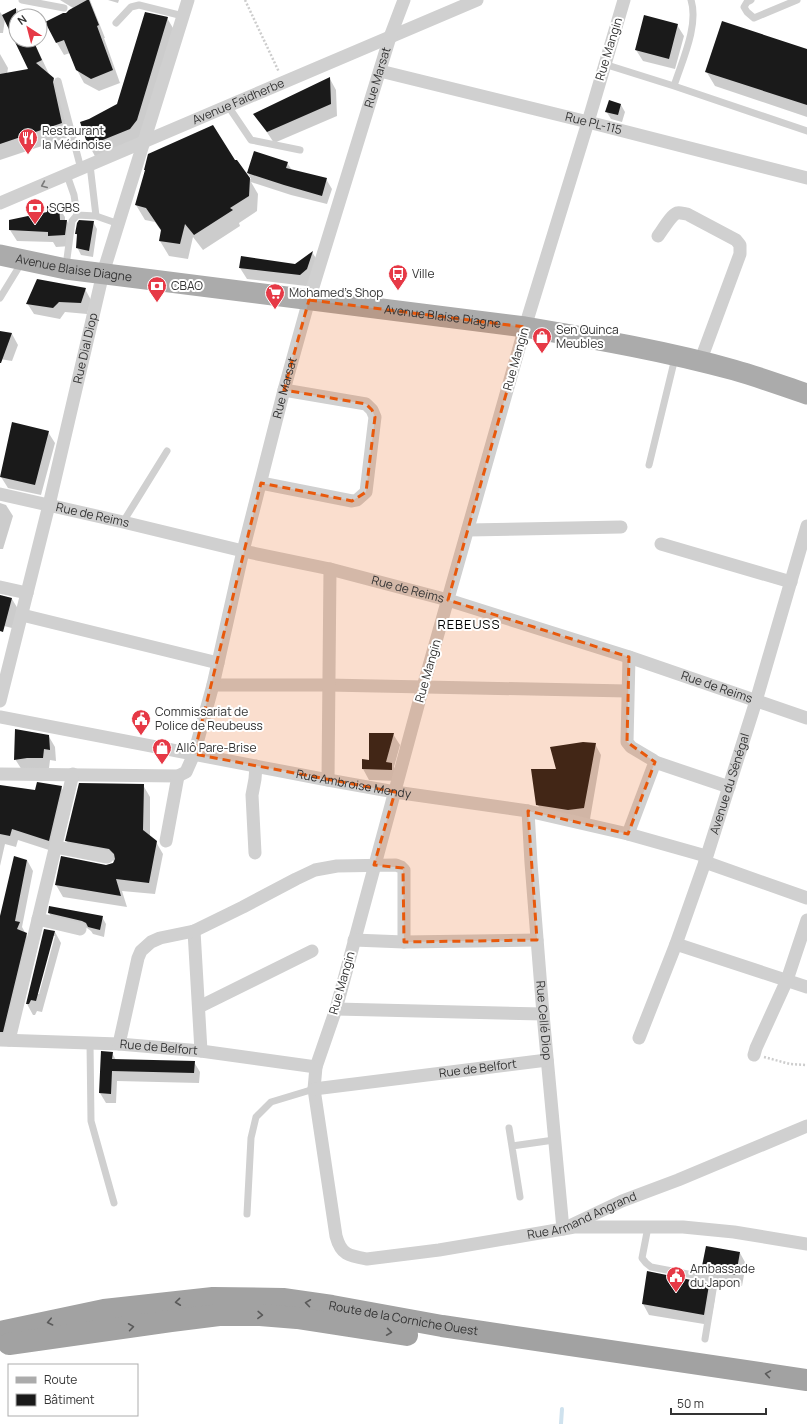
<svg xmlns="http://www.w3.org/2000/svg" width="807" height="1424" viewBox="0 0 807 1424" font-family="Manrope,sans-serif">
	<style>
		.shadow { fill: #0003; fill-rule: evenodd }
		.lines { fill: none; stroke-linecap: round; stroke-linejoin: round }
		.stream { stroke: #cfe2ee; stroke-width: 4 }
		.building { fill: #1a1a1a }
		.path { stroke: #cdcdcd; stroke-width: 2.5; stroke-dasharray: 2 2; stroke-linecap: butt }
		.service { stroke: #d0d0d0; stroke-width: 7 }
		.minor { stroke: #d0d0d0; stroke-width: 13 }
		.primary { stroke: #ababab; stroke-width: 21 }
		.trunk { stroke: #a2a2a2; stroke-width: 22 }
		.oneway { stroke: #7a7a7a }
		.oneway2 { stroke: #5a5a5a }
		.marked { fill: #e8590c; fill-opacity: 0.2; stroke: #e8590c; stroke-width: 3; stroke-dasharray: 8 5; stroke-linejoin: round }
		.labels { text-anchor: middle; stroke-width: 4; stroke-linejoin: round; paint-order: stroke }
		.street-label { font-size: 12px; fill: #333; stroke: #fff }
		.poi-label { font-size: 12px; fill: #333; stroke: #fff; text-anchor: start }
		.neighbourhood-label { font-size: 13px; letter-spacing: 1px; fill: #000; stroke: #fff }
	</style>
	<rect width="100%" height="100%" fill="#fff"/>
	<!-- shadow -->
	<path class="shadow" d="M60,0H90L105,38H104L120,83L99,91L84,83L77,70L70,53L64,55L57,43L73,8Z
		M108,0H119L118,3Z
		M17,9L21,16H16V40H33L49,74H48L53,78L61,92L60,97L69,137L0,160V54L8,68L7,74L30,70L5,19L3,33H0V12L3,16Z
		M167,18L176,33L146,136L97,160L89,145V120L118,104Z
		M677,25L684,36L675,69L643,61L636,50Z
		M807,50V117L715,86L706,71Z
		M330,79L336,90L337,116L274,143L255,114Z
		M621,105L625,112L622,122L611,119L606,111Z
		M234,160L237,161L250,179H251L248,173L287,163L292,170L326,179L332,189L327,204L291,195L251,182L258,194L257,211L239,223L240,226L203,250L193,237L188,259L169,256L160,241L162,232L155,222L145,220L136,205L146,172L145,170Z
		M58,206L65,217V221H67L73,232L71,246L56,247L53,242L17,241L10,230L48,213Z
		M93,222L97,229L93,257L81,255L77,247L78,236L76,234Z
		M312,252L319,263L313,281L306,286L247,279L240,268L242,257L295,265Z
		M85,289L91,300L87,314L65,312L60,319L34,314L27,303Z
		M0,332L12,334L18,345L12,361L0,359Z
		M48,432L55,443L41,495L8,488L1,477Z
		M0,503L6,505L13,516L3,549H0Z
		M0,596L12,599L18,609L12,628L0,625Z
		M393,734L400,745L394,767L398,775V781L369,780L363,769V760L370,761Z
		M48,735L55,747L56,761L50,760L49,768L22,770L15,759Z
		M595,744L601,755L590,819L575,821L544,815L537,804L557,770Z
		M143,785L150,797V837L156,842L163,854L155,894L122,891L127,907L63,897L56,885L113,863L115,861L73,853L66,840Z
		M0,786L36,791L61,787L68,798L55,852L18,840L16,847L5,844L0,866Z
		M27,860L33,871L22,927L32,945L9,1039H0V916Z
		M49,913L102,917L106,924L104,937L93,934L91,931L87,928L53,920Z
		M45,930L55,932L61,943L42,1012L37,1011L35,1015H33L27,1004ZM53,936H55L39,994H37Z
		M112,1053L116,1060L194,1062L200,1072L199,1083L117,1081L116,1103H106L100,1093Z
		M740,1253L746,1264L742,1286L718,1282L717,1284L709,1282L702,1271Z
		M648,1272L708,1286L715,1298L710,1325L649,1315L643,1304Z"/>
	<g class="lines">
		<!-- stream -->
		<path class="stream" d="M561,1424L562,1409"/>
	</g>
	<!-- building -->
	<path class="building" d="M87,0H89L99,25L97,26L113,70L91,79L76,70L64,40L56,43L45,22L63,13H66L69,10Z
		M16,8V40H33L42,60L36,63L54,78L53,82L62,123L0,144V74L28,69L2,15Z
		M145,12L168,17L137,120L130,129L88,146L80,122L89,119L117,104Z
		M644,15L678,24L669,59L635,50Z
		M722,21L807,49V105L705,72Z
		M330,77L331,104L267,132L253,114Z
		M609,100L621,104L618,115L605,112Z
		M213,125L235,160H237L250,178L249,196L230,208L233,210L194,235L185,224L180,244L159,241L161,230L146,208L135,205L145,170H144L148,154Z
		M254,151L288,162L286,168L327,178L322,196L284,185L247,173Z
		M59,205L60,220H67L65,235L48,236V232L9,230V220L47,212V206Z
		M79,220L94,221L89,251L76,248L77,234H75L77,223Z
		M313,251L307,269L300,275L239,268L241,256L295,264Z
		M37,279L86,288L81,303L59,302L53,308L26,304Z
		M0,331L12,333L1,363H0Z
		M12,422L49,431L35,485L0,477Z
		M0,595L12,598L3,632L0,631Z
		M15,729L49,735L50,750L44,749L43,758H27L14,760Z
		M369,733H394L386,762L392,763V770L362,769V759L369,760Z
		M583,742L596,743L584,808L568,810L536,805L531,769H556L550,747Z
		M37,782L62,786L49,841L12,829L10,836L0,834V785L35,790Z
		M79,783L144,784L143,830L157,841L149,883L116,879L121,896L55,885L61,856L106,865L113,863L115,859L114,854L109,849L65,841Z
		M14,856L27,860L15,921L20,922L17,929L27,933L3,1032H0V916Z
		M49,906L103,916L100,930L88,927L86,923L82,921L48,913Z
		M44,929L55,931L36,1001L31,1000L29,1004H26Z
		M101,1051L113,1052L112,1059L195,1061L194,1073L112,1071L111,1094L99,1093Z
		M706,1246L740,1252L736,1275L712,1271L711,1274L701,1271Z
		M647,1271L706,1283L709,1285L704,1315L642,1304Z"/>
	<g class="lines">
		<!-- path -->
		<path class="path" d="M245,0L279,72
			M764,1057L790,1064L807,1065"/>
		<!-- service -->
		<path class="service" d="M22,0L64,8
			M751,0L747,2L744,7L747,12L754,18L797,0
			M116,23L131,7L139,5L183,16
			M604,64L674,86L807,131
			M58,81L81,169
			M674,86C682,61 699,25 691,0
			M228,106L251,140L300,150
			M90,165L96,216
			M67,175L74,195L77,215
			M66,266L72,221L77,215L96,216L119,224
			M0,298L22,262
			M649,465L675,358
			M123,522L167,451
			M90,1043L91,1121L114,1203
			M509,1128L520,1197
			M512,1146L554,1140
			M247,1214L251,1138L256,1117L271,1102L314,1089
			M648,1227L642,1258L646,1263L651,1267L709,1278L714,1284L705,1339"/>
		<!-- minor -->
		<g class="minor">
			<path id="s1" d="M624,0L588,122L525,327L423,687L336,1009L316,1067L314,1089L336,1236C341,1255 349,1256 367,1259L439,1250L563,1229L622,1201L678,1180L807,1126"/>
			<path id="s2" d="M380,71L588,122L807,178"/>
			<path id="s3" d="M0,203L477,0"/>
			<path d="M658,236C662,231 671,215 677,213C680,212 684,214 687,214L736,240L740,245V254L700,362"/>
			<path d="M261,483L352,501L357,500L366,492L375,417L372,410L366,404L284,390"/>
			<path id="s4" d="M0,494L123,522L243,551L330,569L448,600L629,657L807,718"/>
			<path d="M468,530L621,527"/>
			<path d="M661,544L791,582"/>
			<path d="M0,587L27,593"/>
			<path d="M22,615L218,663"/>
			<path d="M213,685H328L627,691"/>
			<path id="s5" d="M0,701L49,505L103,273L188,0"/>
			<path id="s6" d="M0,717L328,780L395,792L528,811L628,834L706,856"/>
			<path d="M655,762L729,787"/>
			<path id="s7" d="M0,774L178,776L186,772L194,754L213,685L243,551L284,390L309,300L390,37L404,0"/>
			<path d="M328,780L330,569"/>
			<path id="s8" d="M528,811L531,863L543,1014L563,1229L574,1227H683L734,1232L807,1244"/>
			<path d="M628,834L655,762L653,760L631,747L627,742L629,657"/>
			<path d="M166,841L178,776"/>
			<path d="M56,847L107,857"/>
			<path d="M255,853L252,795L255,779L256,766"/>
			<path d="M705,862L807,898"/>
			<path d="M38,919L80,929"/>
			<path d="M194,931L201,1051"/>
			<path d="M354,940L404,942L537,940"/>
			<path d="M676,944L807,987"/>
			<path d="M199,1007L312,951"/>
			<path d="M336,1009L543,1014"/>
			<path id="s9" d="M639,1038L676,944L705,862L756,701L807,526"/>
			<path id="s10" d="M0,1040L119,1044L201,1051L316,1067"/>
			<path d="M9,1040L73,774"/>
			<path d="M119,1044L138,958L141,951L151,942L160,938L194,931L243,907L296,879L315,870L337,866L396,865L401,867L404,870V942"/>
			<path d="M754,1055L756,1048L787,980L807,920"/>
			<path id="s11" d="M314,1089L547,1060"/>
		</g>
		<!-- primary -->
		<path class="primary" id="s12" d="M0,255L66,269L525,327C595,339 666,351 734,370C759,377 783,386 807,394"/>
		<!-- trunk -->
		<g class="trunk">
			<path id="s13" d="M0,1332L104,1310L213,1298L283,1299L332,1306L442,1326L807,1380"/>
			<path d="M9,1344L171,1321L219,1315H260L297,1318L407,1335"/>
		</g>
	</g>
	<!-- one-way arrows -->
	<defs><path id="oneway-chevron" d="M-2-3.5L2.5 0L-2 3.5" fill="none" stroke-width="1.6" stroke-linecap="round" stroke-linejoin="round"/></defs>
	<use class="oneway" href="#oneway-chevron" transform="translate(44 185) rotate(157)"/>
	<g class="oneway2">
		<use href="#oneway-chevron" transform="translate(178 1302) rotate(174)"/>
		<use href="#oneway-chevron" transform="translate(308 1303) rotate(-172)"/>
		<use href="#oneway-chevron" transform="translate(260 1315) rotate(2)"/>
		<use href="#oneway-chevron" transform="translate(50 1322) rotate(168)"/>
		<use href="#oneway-chevron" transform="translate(131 1327) rotate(-8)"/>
		<use href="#oneway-chevron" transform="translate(389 1332) rotate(8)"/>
		<use href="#oneway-chevron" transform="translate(768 1374) rotate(-171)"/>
	</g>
	<!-- marked area -->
	<path class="marked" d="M309,300L525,327L448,600L629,657L627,742L655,762L628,834L528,811L537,940L404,942L403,868L374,865L395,792L194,754L261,483L352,501L366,492L375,417L372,410L366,404L284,390Z"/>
	<!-- icons -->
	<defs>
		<symbol id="restaurant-pin" viewBox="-11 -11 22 30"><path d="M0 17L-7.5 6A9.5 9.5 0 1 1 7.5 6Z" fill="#e63946" stroke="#fff"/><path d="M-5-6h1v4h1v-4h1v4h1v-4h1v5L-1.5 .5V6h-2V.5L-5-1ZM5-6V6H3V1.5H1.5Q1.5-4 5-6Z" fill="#fff"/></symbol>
		<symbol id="bank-pin" viewBox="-11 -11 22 30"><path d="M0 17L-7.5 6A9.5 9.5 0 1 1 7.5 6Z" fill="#e63946" stroke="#fff"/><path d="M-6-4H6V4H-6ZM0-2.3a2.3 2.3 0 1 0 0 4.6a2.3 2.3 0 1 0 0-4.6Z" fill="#fff"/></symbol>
		<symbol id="bus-pin" viewBox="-11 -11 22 30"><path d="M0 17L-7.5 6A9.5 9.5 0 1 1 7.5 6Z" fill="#e63946" stroke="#fff"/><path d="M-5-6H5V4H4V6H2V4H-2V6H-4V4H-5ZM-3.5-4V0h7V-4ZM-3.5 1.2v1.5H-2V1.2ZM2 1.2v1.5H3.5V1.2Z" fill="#fff"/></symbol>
		<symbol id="supermarket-pin" viewBox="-11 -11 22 30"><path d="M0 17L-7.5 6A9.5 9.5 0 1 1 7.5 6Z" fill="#e63946" stroke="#fff"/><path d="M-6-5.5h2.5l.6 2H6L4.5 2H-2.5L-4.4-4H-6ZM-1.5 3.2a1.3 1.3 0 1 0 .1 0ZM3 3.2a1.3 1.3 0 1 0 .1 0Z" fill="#fff"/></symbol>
		<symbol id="shop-pin" viewBox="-11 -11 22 30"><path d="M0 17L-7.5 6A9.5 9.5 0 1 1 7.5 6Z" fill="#e63946" stroke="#fff"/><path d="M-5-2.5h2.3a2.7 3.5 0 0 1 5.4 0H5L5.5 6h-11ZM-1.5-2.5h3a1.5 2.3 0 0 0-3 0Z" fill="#fff"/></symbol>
		<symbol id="civic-pin" viewBox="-11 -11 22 30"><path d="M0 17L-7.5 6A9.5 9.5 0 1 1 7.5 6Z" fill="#e63946" stroke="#fff"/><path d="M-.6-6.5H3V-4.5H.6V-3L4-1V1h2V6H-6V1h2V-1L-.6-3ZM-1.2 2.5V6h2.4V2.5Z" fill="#fff"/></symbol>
	</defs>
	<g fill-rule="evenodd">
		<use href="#restaurant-pin" x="17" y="127" width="22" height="30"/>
		<use href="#bank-pin" x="24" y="197" width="22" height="30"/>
		<use href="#bus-pin" x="387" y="263" width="22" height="30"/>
		<use href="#bank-pin" x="146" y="275" width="22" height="30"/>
		<use href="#supermarket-pin" x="264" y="282" width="22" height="30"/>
		<use href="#shop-pin" x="531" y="326" width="22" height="30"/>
		<use href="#civic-pin" x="130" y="708" width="22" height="30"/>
		<use href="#shop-pin" x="151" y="737" width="22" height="30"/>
		<use href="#civic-pin" x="665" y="1265" width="22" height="30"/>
	</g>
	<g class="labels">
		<!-- street labels -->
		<g class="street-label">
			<text transform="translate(609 49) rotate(-73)" y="4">Rue Mangin</text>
			<text dy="4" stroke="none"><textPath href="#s7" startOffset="908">Rue Marsat</textPath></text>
			<text dy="4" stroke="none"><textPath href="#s3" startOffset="259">Avenue Faidherbe</textPath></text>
			<text dy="4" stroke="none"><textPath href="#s2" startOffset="220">Rue PL-115</textPath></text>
			<text dy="4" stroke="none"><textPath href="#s12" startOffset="75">Avenue Blaise Diagne</textPath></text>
			<text dy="4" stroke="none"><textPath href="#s12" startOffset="447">Avenue Blaise Diagne</textPath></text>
			<text dy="4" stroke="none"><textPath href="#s5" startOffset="363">Rue Dial Diop</textPath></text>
			<text transform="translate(516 359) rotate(-74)" y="4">Rue Mangin</text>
			<text dy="4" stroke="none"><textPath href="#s7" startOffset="584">Rue Marsat</textPath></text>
			<text dy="4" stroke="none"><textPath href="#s4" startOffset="95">Rue de Reims</textPath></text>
			<text dy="4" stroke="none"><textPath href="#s4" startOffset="419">Rue de Reims</textPath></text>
			<text transform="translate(428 671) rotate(-74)" y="4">Rue Mangin</text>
			<text dy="4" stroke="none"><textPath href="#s4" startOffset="743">Rue de Reims</textPath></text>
			<text dy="4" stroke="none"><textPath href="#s6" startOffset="360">Rue Ambroise Mendy</textPath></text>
			<text dy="4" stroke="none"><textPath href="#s9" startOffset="270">Avenue du Sénégal</textPath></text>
			<text transform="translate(342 983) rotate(-74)" y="4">Rue Mangin</text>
			<text dy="4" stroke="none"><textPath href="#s8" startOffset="210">Rue Cellé Diop</textPath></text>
			<text dy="4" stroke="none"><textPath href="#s10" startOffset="159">Rue de Belfort</textPath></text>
			<text dy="4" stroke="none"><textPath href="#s11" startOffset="165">Rue de Belfort</textPath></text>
			<text dy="4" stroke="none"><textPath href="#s1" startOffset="1544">Rue Armand Angrand</textPath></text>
			<text dy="4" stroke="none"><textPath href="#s13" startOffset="408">Route de la Corniche Ouest</textPath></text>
		</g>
		<!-- poi labels -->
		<g class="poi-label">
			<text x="42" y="135">Restaurant<tspan x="42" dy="14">la Médinoise</tspan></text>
			<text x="49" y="212">SGBS</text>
			<text x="412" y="278">Ville</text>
			<text x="171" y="290">CBAO</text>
			<text x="289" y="297">Mohamed's Shop</text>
			<text x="556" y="334">Sen Quinca<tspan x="556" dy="14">Meubles</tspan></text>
			<text x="155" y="716">Commissariat de<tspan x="155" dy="14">Police de Reubeuss</tspan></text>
			<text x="176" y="752">Allô Pare-Brise</text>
			<text x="690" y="1273">Ambassade<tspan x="690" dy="14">du Japon</tspan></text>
		</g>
		<!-- neighbourhood labels -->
		<g class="neighbourhood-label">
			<text x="469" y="629">REBEUSS</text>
		</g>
	</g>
	<!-- legend -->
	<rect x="8" y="1364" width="130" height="52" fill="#ffffff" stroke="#adadad"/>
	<rect x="16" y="1377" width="20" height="6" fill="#ababab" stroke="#adadad"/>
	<text x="44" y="1384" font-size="12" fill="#333333">Route</text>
	<rect x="16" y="1394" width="20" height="12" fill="#1a1a1a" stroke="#adadad"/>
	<text x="44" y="1404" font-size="12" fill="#333333">Bâtiment</text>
	<!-- north arrow -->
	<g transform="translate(28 28) rotate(324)"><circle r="19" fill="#ffffff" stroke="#adadad"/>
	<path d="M0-3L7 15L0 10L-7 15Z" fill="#e63946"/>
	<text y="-6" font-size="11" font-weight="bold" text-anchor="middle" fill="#333333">N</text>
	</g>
	<!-- scale -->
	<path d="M671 1408v6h95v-6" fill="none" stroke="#333333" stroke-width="2"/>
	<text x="677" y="1408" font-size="12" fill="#333333" stroke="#ffffff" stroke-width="3" paint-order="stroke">50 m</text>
</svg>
